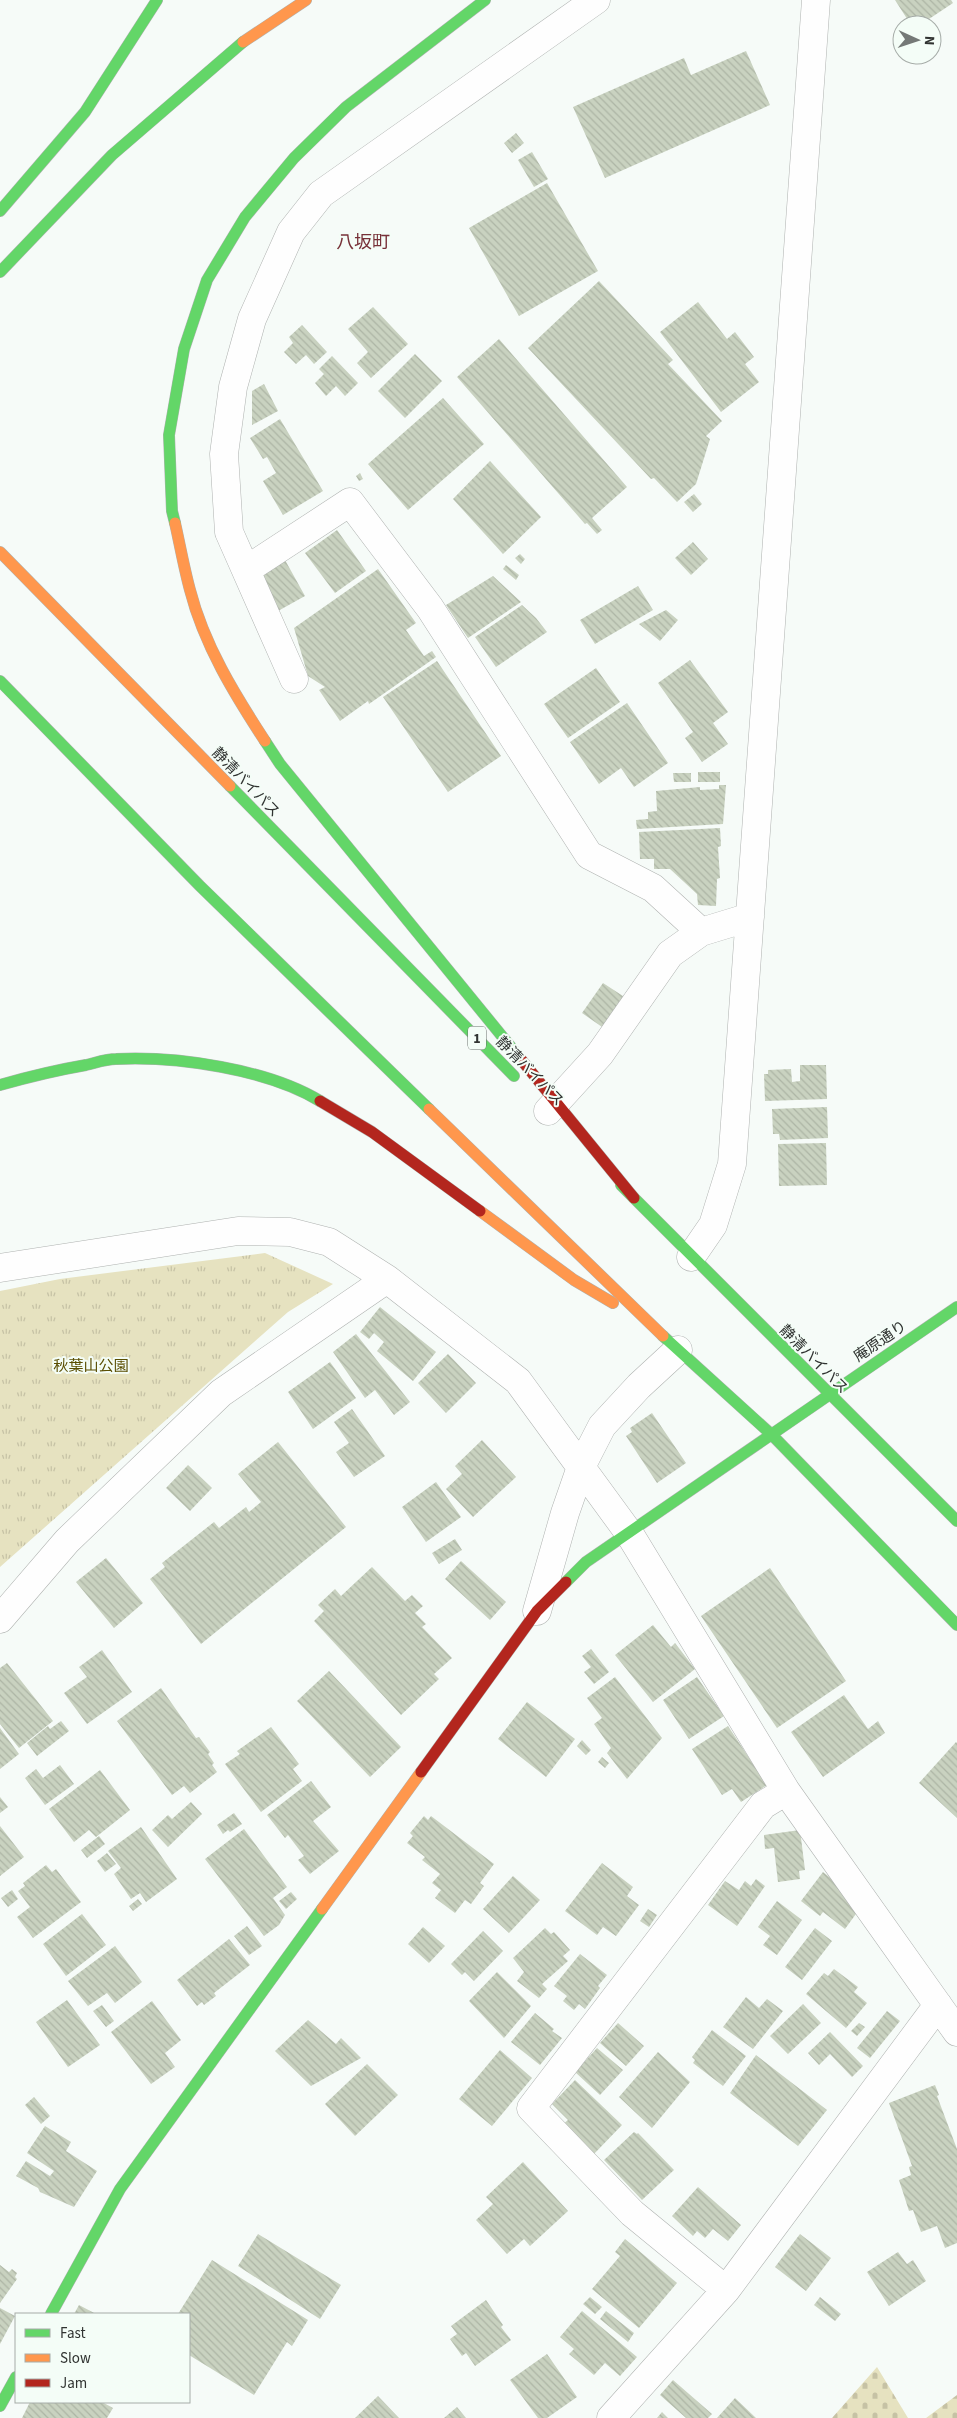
<svg xmlns="http://www.w3.org/2000/svg" width="957" height="2418" viewBox="0 0 957 2418" font-family="'Source Sans 3','Noto Sans JP',sans-serif">
	<style>
		.cemetery { fill: url(#cemetery-stones) }
		.park { fill: url(#park-tufts) }
		.building { fill: url(#building-back-hatch) }
		.lines { fill: none; stroke-linecap: round; stroke-linejoin: round }
		.street-casing { stroke: #afb2b0; stroke-width: 29 }
		.fast-casing { stroke: #afb2b0; stroke-width: 12 }
		.slow-casing { stroke: #afb2b0; stroke-width: 12 }
		.jam-casing { stroke: #afb2b0; stroke-width: 12 }
		.street { stroke: #fefefe; stroke-width: 28 }
		.fast { stroke: #63d668; stroke-width: 11 }
		.slow { stroke: #ff974d; stroke-width: 11 }
		.jam { stroke: #b3261e; stroke-width: 11 }
		.labels { text-anchor: middle; stroke-width: 4; stroke-linejoin: round; paint-order: stroke }
		.shield { fill: #f4fdf7; stroke: #6b706c; stroke-width: 1 }
		.shield-label { font-size: 14px; font-weight: bold; fill: #303331 }
		.street-label { font-size: 15px; fill: #303331; stroke: #f4fdf7 }
		.park-label { font-size: 15px; fill: #5a4e02; stroke: #f4fdf7 }
		.quarter-label { font-size: 18px; fill: #773038; stroke: #f4fdf7 }
	</style>
	<defs>
		<pattern id="cemetery-stones" width="16" height="16" patternUnits="userSpaceOnUse" patternTransform="scale(1.25)"><rect width="16" height="16" fill="#e6e2c0"/><path d="M2 7V4a2 2 0 0 1 4 0v3zM10 15v-3a2 2 0 0 1 4 0v3z" fill="#c6c2a5"/></pattern>
		<pattern id="park-tufts" width="24" height="20" patternUnits="userSpaceOnUse" patternTransform="scale(1.25)"><rect width="24" height="20" fill="#e6e2c0"/><path d="M3 7l-1-3M5 7V3M7 7l1-3M15 17l-1-3M17 17v-4M19 17l1-3" fill="none" stroke="#c6c2a5"/></pattern>
		<pattern id="building-back-hatch" width="6" height="6" patternUnits="userSpaceOnUse" patternTransform="scale(1.25)"><rect width="6" height="6" fill="#c9d2c0"/><path d="M-1 5l2 2M0 0l6 6M5-1l2 2" fill="none" stroke="#adb5a5"/></pattern>
	</defs>
	<rect width="100%" height="100%" fill="#f6fbf8"/>
	<!-- cemetery -->
	<path class="cemetery" d="M877,2367L908,2418H832Z
		M957,2395V2418H926Z"/>
	<!-- park -->
	<path class="park" d="M265,1253L333,1284L288,1312L0,1567V1291L60,1279Z"/>
	<!-- building -->
	<path class="building" d="M895,0H951L953,3L920,25H911Z
		M746,51L770,105L605,178L573,107L684,58L691,75Z
		M516,133L524,143L512,153L504,143Z
		M532,152L548,179L534,187L518,160Z
		M547,183L598,271L519,316L469,228Z
		M599,281L673,360L668,364L722,421L706,436L710,439L696,484L677,502L654,478L651,479L528,348Z
		M698,302L727,339L735,332L754,357L745,364L759,382L721,412L660,332Z
		M373,307L408,344L371,378L357,363L368,352L348,329Z
		M302,325L327,352L314,364L306,355L296,364L284,352L293,343L289,337Z
		M499,339L627,487L592,518L602,530L597,534L587,523L585,524L457,377Z
		M415,354L442,381L405,418L378,391Z
		M332,356L358,383L345,396L336,386L326,396L315,383L324,374L319,369Z
		M264,384L278,411L252,425V391Z
		M443,398L484,444L408,510L368,464Z
		M280,419L323,491L283,515L263,481L276,473L267,457L263,459L250,438Z
		M490,461L541,517L503,554L453,499Z
		M360,473L363,479L359,481L356,476Z
		M694,494L702,504L693,512L684,502Z
		M337,530L366,571L335,593L305,553Z
		M693,542L708,559L691,575L675,558Z
		M520,554L525,559L521,564L515,558Z
		M285,560L305,596L278,611L258,573Z
		M506,565L519,575L516,580L503,569Z
		M378,569L416,623L406,630L424,656L432,651L436,657L369,704L368,701L340,721L319,690L325,687L308,676L294,628Z
		M493,576L521,602L468,638L446,605Z
		M638,586L653,610L595,644L580,620Z
		M522,605L536,618L547,632L496,667L475,637Z
		M666,610L678,620L660,641L639,624Z
		M690,660L728,712L713,723L728,744L702,762L685,738L693,732L658,683Z
		M437,661L501,756L448,792L383,697Z
		M596,668L620,702L568,738L544,704Z
		M627,703L668,763L634,787L621,768L599,784L570,742Z
		M698,772H720V782H698Z
		M673,773H691V782H674Z
		M719,785H726L723,824L637,829L636,820L648,819V812L657,811L656,791L700,787V790L719,789Z
		M720,828L721,846L718,847L720,878L717,879L716,906L698,905L697,894L670,869H654V859H640L639,832Z
		M603,983L626,998L605,1029L582,1013Z
		M800,1065H826L827,1099L765,1101L764,1074H768V1070L791,1069L792,1082L800,1081Z
		M827,1107L828,1138L780,1140L779,1134H773L772,1109Z
		M826,1143L827,1185L779,1186L778,1144Z
		M380,1307L436,1352L413,1381L377,1351L384,1342L374,1333L369,1339L360,1332Z
		M356,1334L410,1402L394,1415L375,1390L365,1398L333,1352Z
		M448,1354L476,1383L446,1413L418,1383Z
		M330,1362L356,1398L313,1429L288,1392Z
		M352,1409L385,1456L354,1477L336,1452L349,1443L334,1422Z
		M652,1413L686,1463L657,1483L626,1436L632,1432L630,1428Z
		M482,1440L516,1477L473,1517L446,1489L462,1474L455,1466Z
		M278,1442L346,1527L201,1644L150,1579L165,1567L162,1563L214,1522L219,1528L246,1507L249,1512L261,1502L238,1474Z
		M188,1465L212,1488L190,1511L166,1488Z
		M436,1482L461,1517L426,1542L402,1507Z
		M455,1539L462,1550L439,1564L432,1553Z
		M106,1558L143,1603L114,1628L76,1582Z
		M461,1561L506,1602L490,1620L445,1579Z
		M372,1567L405,1601L412,1595L423,1606L415,1613L426,1624L422,1627L452,1658L434,1674L439,1679L401,1715L314,1621L324,1611L318,1605L335,1589L341,1596Z
		M770,1568L846,1681L777,1728L701,1616Z
		M653,1625L671,1647L675,1643L695,1669L653,1702L615,1655Z
		M591,1649L609,1672L594,1684L584,1672L591,1667L582,1656Z
		M102,1650L132,1692L87,1724L64,1693L87,1677L79,1667Z
		M7,1663L53,1721L19,1748L0,1724V1668Z
		M329,1671L401,1747L370,1777L297,1701Z
		M615,1677L662,1738L627,1779L607,1753L611,1748L594,1724L602,1718L587,1698Z
		M697,1677L724,1716L689,1739L663,1700Z
		M161,1688L196,1738L199,1737L210,1752L208,1754L214,1763L212,1765L217,1772L190,1793L184,1786L172,1795L117,1721Z
		M844,1695L868,1729L878,1721L885,1733L823,1777L791,1732Z
		M527,1702L575,1739L546,1777L498,1739Z
		M61,1721L69,1731L37,1756L27,1743L48,1726L50,1729Z
		M728,1726L767,1785L741,1802L732,1789L722,1795L692,1749Z
		M271,1727L299,1764L293,1769L302,1781L261,1812L225,1764L240,1754L237,1751Z
		M0,1728L19,1754L0,1769Z
		M582,1740L591,1750L586,1755L577,1746Z
		M956,1742L957,1743V1818L919,1783Z
		M602,1757L609,1763L605,1768L598,1762Z
		M60,1765L74,1784L45,1805L25,1778L36,1769L43,1778Z
		M100,1770L130,1810L96,1837L89,1830L74,1842L49,1809Z
		M311,1781L331,1807L313,1821L339,1851L310,1874L298,1860L304,1856L288,1835L285,1838L267,1815Z
		M0,1797L8,1807L0,1813Z
		M191,1802L202,1814L168,1847L152,1830L168,1815L172,1819Z
		M234,1813L242,1824L230,1832L228,1830L223,1834L217,1825Z
		M424,1816L428,1820L431,1816L494,1864L480,1883L484,1886L471,1904L465,1900L455,1913L435,1898L441,1890L432,1883L440,1874L422,1860L425,1857L407,1843L413,1836L410,1833Z
		M0,1826L24,1857L0,1876Z
		M141,1827L177,1879L146,1902L140,1893L131,1899L114,1874L121,1868L108,1851Z
		M244,1829L287,1887L273,1898L285,1915L279,1925L264,1936L205,1859Z
		M800,1830L805,1870L799,1871L800,1879L778,1882L774,1848L765,1849L764,1835Z
		M99,1836L105,1844L87,1858L81,1850Z
		M107,1853L116,1864L105,1872L97,1861Z
		M602,1863L633,1887L627,1896L639,1905L616,1936L603,1927L597,1935L565,1911Z
		M46,1865L52,1872L56,1869L81,1902L33,1938L17,1917L30,1907L18,1891L25,1886L23,1883Z
		M823,1872L843,1888L861,1907L845,1929L823,1912L820,1916L801,1901Z
		M513,1876L540,1900L509,1933L483,1909Z
		M756,1879L765,1886L737,1926L708,1905L725,1881L739,1890L745,1881L751,1886Z
		M12,1890L18,1899L8,1907L1,1898Z
		M291,1892L297,1899L286,1909L279,1901Z
		M138,1899L142,1904L133,1911L129,1906Z
		M777,1901L802,1920L777,1955L763,1945L770,1936L758,1927Z
		M648,1909L657,1915L649,1927L640,1921Z
		M82,1914L106,1945L66,1976L43,1944Z
		M247,1926L262,1946L249,1955L234,1936Z
		M423,1927L445,1946L429,1963L408,1944Z
		M545,1928L551,1934L554,1932L570,1950L563,1956L568,1961L542,1984L547,1989L539,1998L517,1981L524,1972L513,1958Z
		M815,1928L832,1941L802,1980L785,1967Z
		M483,1931L503,1951L474,1981L465,1972L462,1975L451,1964Z
		M229,1939L250,1965L214,1993L216,1996L204,2005L202,2002L197,2006L177,1980Z
		M115,1946L142,1982L115,2003L107,1993L88,2006L68,1981Z
		M580,1954L607,1975L598,1986L600,1988L585,2009L579,2004L574,2010L563,2001L567,1996L554,1986Z
		M834,1969L858,1987L854,1992L867,2003L846,2028L806,1994L824,1973L828,1976Z
		M497,1972L531,2006L504,2038L469,2001Z
		M746,1997L759,2008L767,1999L783,2011L753,2049L723,2027Z
		M67,2000L100,2045L68,2067L36,2022Z
		M152,2001L181,2040L165,2053L175,2067L151,2084L111,2032Z
		M803,2004L821,2023L788,2054L770,2036Z
		M102,2005L114,2021L106,2027L93,2011Z
		M887,2011L900,2021L870,2058L857,2048Z
		M535,2013L554,2029L552,2031L562,2038L540,2065L511,2042Z
		M308,2020L336,2044L341,2038L361,2058L311,2086L275,2051Z
		M618,2023L644,2046L626,2066L600,2043Z
		M859,2023L865,2027L857,2036L851,2031Z
		M712,2030L746,2056L723,2086L693,2063L695,2060L692,2057Z
		M830,2032L863,2066L852,2077L830,2054L819,2065L808,2053Z
		M597,2048L623,2070L600,2095L575,2072Z
		M500,2050L532,2078L492,2126L459,2099Z
		M658,2052L690,2082L652,2128L619,2097Z
		M756,2055L827,2110L798,2146L730,2093Z
		M367,2064L398,2095L355,2136L325,2104Z
		M575,2080L622,2125L593,2155L562,2125L568,2120L552,2104Z
		M935,2085L939,2095L937,2096L957,2149V2243L945,2248L937,2226L921,2232L913,2210L909,2211L899,2180L911,2175L909,2167L912,2166L889,2103Z
		M34,2097L50,2116L41,2124L25,2105Z
		M45,2126L71,2142L66,2151L97,2171L74,2207L40,2192L38,2188L16,2176L26,2161L50,2176L54,2171L27,2153Z
		M634,2132L637,2134L638,2133L674,2170L642,2200L604,2160Z
		M523,2162L568,2211L530,2246L524,2239L507,2254L476,2220L493,2204L486,2197Z
		M698,2187L741,2225L728,2241L713,2229L705,2238L697,2231L693,2236L672,2216Z
		M258,2234L341,2285L320,2319L238,2266Z
		M800,2234L831,2258L806,2291L775,2267Z
		M625,2239L677,2283L639,2328L592,2289L620,2256L615,2252Z
		M898,2252L907,2264L913,2260L926,2281L889,2306L867,2272Z
		M212,2260L308,2320L292,2346L287,2342L254,2395L189,2355V2314H178Z
		M0,2265L9,2272L12,2269L17,2273L15,2277L17,2279L0,2303Z
		M590,2297L602,2307L595,2314L583,2304Z
		M820,2297L841,2314L835,2321L814,2305Z
		M486,2300L503,2325L501,2327L511,2340L475,2366L466,2353L462,2356L450,2339L457,2334L451,2326Z
		M79,2305L96,2314H74Z
		M0,2308L15,2316L0,2344Z
		M582,2311L637,2357L620,2376L605,2363L594,2375L569,2354L574,2349L560,2337Z
		M606,2311L634,2333L628,2342L600,2319Z
		M547,2354L577,2397L547,2418H538L510,2380Z
		M673,2380L712,2414L708,2418H686L660,2395Z
		M378,2396L399,2418H355Z
		M735,2398L756,2418H717Z
		M30,2402H102L113,2408L107,2418H22Z
		M457,2407L466,2418H444Z
		M662,2412L668,2418H657Z"/>
	<g class="lines">
		<defs>
			<path id="street" d="M246,570L350,502L430,608L589,855L653,888L701,932L750,917
				M294,679L229,532L224,454L233,387L252,319L291,232L321,194L596,0
				M548,1111L600,1054L670,954L701,932
				M691,1257L713,1225L732,1164L816,0
				M0,1268L238,1231L290,1232L329,1242L387,1279
				M537,1611L565,1513L581,1467L602,1426L639,1386L678,1350
				M0,1619L67,1541L221,1393L387,1279L518,1381L629,1533L786,1791L957,2032
				M726,2290L632,2213L531,2108L763,1805L786,1791
				M611,2418L726,2290L938,2005"/>
			<path id="fast" d="M0,211L85,112L157,0
				M0,272L112,155L243,42
				M175,523L172,511L169,435L184,349L207,280L245,217L294,158L346,107L485,0
				M0,681L200,886L429,1109
				M265,741L280,764L519,1057
				M230,786L514,1076
				M0,1085C28,1077 57,1070 86,1065C95,1063 106,1059 116,1059C177,1056 267,1069 320,1101
				M621,1185L957,1521
				M663,1336L772,1435L957,1625
				M566,1582L586,1562L957,1307
				M51,2314L120,2189L322,1909
				M0,2406L16,2377"/>
			<path id="slow" d="M243,42L306,0
				M175,523C180,545 184,568 190,590C204,645 235,695 265,741
				M0,552L230,786
				M429,1109L663,1336
				M480,1211L574,1280L613,1303
				M322,1909L421,1772"/>
			<path id="jam" d="M519,1057L634,1198
				M320,1101L372,1132L480,1211
				M421,1772L537,1611L566,1582"/>
		</defs>
		<!-- street casing -->
		<use href="#street" class="street-casing"/>
		<!-- fast casing -->
		<use href="#fast" class="fast-casing"/>
		<!-- slow casing -->
		<use href="#slow" class="slow-casing"/>
		<!-- jam casing -->
		<use href="#jam" class="jam-casing"/>
		<!-- street -->
		<use href="#street" class="street"/>
		<!-- fast -->
		<use href="#fast" class="fast"/>
		<!-- slow -->
		<use href="#slow" class="slow"/>
		<!-- jam -->
		<use href="#jam" class="jam"/>
	</g>
	<g class="labels">
		<!-- shield labels -->
		<rect class="shield" x="468" y="1026.5" width="18" height="23" rx="4"/>
		<g class="shield-label">
			<text x="477" y="1043">1</text>
		</g>
		<!-- street labels -->
		<g class="street-label">
			<text transform="translate(246 782) rotate(46)" y="5">静清バイパス</text>
			<text transform="translate(530 1071) rotate(46)" y="5">静清バイパス</text>
			<text transform="translate(880 1341) rotate(-34)" y="5">庵原通り</text>
			<text transform="translate(814 1359) rotate(45)" y="5">静清バイパス</text>
		</g>
		<!-- park labels -->
		<g class="park-label">
			<text x="91" y="1371">秋葉山公園</text>
		</g>
		<!-- quarter labels -->
		<g class="quarter-label">
			<text x="363" y="248">八坂町</text>
		</g>
	</g>
	<!-- legend -->
	<rect x="15" y="2313" width="175" height="90" fill="#f4fdf7" stroke="#a6aca8"/>
	<rect x="25" y="2329" width="25" height="8" fill="#63d668" stroke="#a6aca8"/>
	<text x="60" y="2338" font-size="15" fill="#303331">Fast</text>
	<rect x="25" y="2354" width="25" height="8" fill="#ff974d" stroke="#a6aca8"/>
	<text x="60" y="2363" font-size="15" fill="#303331">Slow</text>
	<rect x="25" y="2379" width="25" height="8" fill="#b3261e" stroke="#a6aca8"/>
	<text x="60" y="2388" font-size="15" fill="#303331">Jam</text>
	<!-- north arrow -->
	<g transform="translate(917 40) rotate(93)"><circle r="24" fill="#f4fdf7" stroke="#a6aca8"/>
	<path d="M0-4L9 19L0 12L-9 19Z" fill="#757977"/>
	<text y="-8" font-size="14" font-weight="bold" text-anchor="middle" fill="#303331">N</text>
	</g>
</svg>
